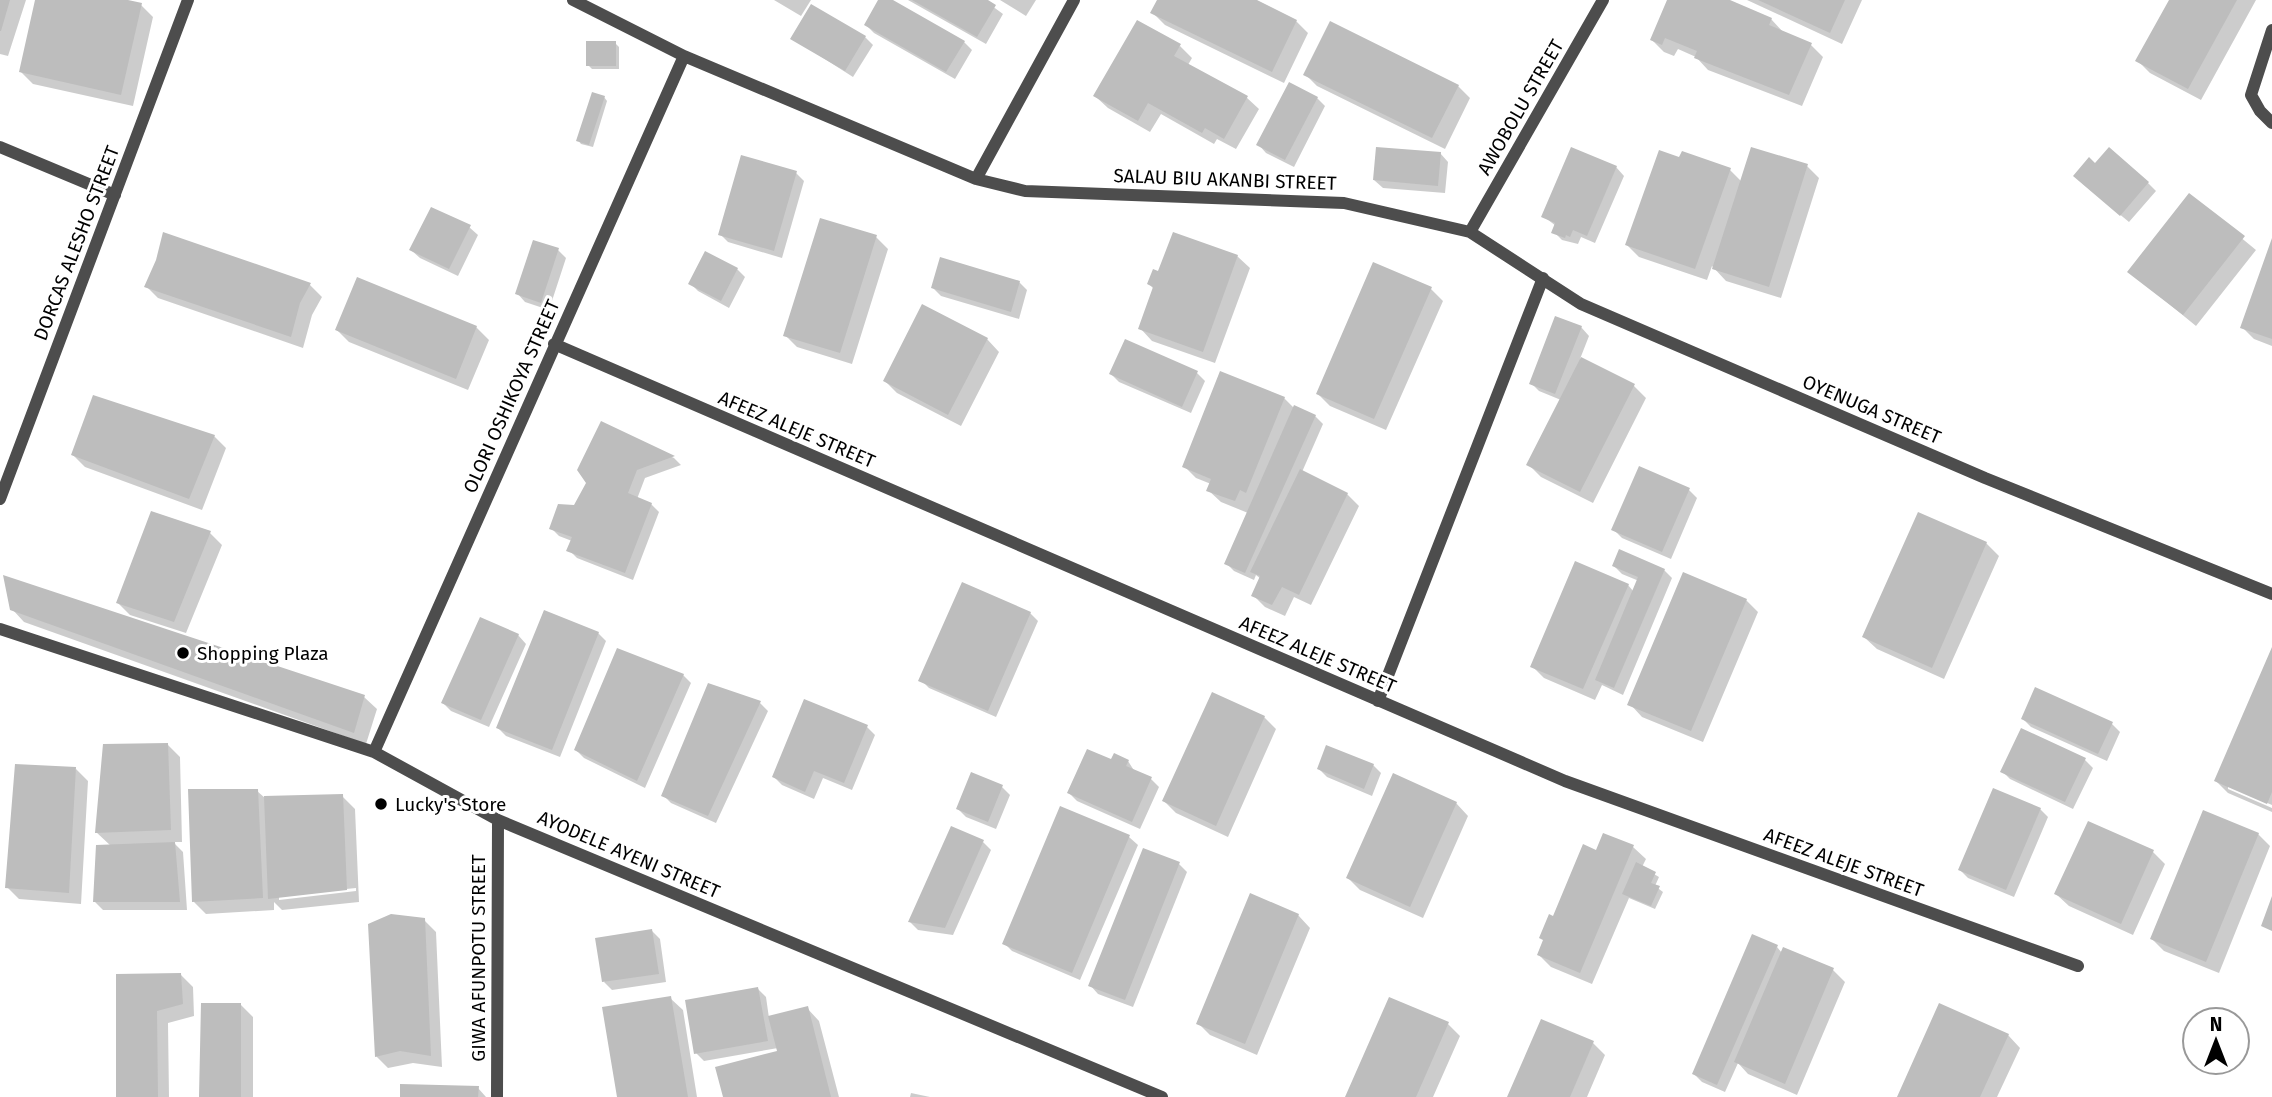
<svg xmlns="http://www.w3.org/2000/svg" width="2272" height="1097" viewBox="0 0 2272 1097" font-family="'Fira Sans',sans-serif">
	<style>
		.shadow { fill: #0003; fill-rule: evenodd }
		.building { fill: #bdbdbd }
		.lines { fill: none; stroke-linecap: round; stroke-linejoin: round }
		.minor { stroke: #4d4d4d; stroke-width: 12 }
		.poi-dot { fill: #000; stroke: #fff; stroke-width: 2.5 }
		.labels { text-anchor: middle; stroke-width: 6; stroke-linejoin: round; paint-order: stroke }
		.street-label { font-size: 19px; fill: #000; stroke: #fff }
		.poi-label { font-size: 19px; fill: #000; stroke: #fff; text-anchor: start }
	</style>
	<rect width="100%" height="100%" fill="#fff"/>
	<!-- shadow -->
	<path class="shadow" d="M0,0H26L8,56L0,54Z
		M37,0H120L141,5L153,17L133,106L33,84L21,72Z
		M774,0H811L801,16Z
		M880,0H889L964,42L972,50L955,79L874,33L866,25Z
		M908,0H984L1003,14L986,44Z
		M1000,0H1036L1026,16Z
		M1159,0H1253L1296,21L1308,33L1284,83L1165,25L1153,13Z
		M1669,0H1726L1771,19L1783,32L1811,45L1823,57L1802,106L1708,70L1696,57L1678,49L1674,56L1664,52L1652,40Z
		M1747,0H1862L1842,44Z
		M2171,0H2256L2201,100L2150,73L2138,61Z
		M865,37L873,45L853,77L792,38Z
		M615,43L619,47V69H592L588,65Z
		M1180,46L1192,58L1188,65L1246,97L1259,109L1236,149L1217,139L1214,144L1161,114L1150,132L1108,108L1095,96Z
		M1305,74L1458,86L1470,98L1445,149L1317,86Z
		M604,97L607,101L593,147L581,144L578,140Z
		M1317,98L1325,106L1294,167L1266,153L1258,144Z
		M1440,153L1448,162L1445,193L1383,188L1374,180Z
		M1681,159L1730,170L1742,182L1807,166L1819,178L1781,298L1726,281L1712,266L1707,280L1639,257L1627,245Z
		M2096,166L2148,183L2156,191L2129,222L2083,184Z
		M1616,167L1624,176L1595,243L1581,237L1578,244L1562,240L1554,232L1556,226L1543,216Z
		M796,173L804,181L782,258L728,242L720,234Z
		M2189,195L2256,250L2196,326L2130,272Z
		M469,227L478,235L458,276L420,258L411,250Z
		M876,237L888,249L852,364L797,347L785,335Z
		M2272,242V346L2254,339L2242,327Z
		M558,250L566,258L549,310L525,302L517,293Z
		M1237,256L1250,268L1215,363L1152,341L1140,328L1154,289L1149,284L1159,273Z
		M737,269L745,277L729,308L698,291L690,283Z
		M1019,282L1027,290L1019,319L941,296L933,288Z
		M310,285L322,297L312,315L303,348L158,298L146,286Z
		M1431,289L1443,301L1386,430L1330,406L1318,394Z
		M476,327L489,340L468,390L349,342L337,330Z
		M1581,327L1589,336L1580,359L1634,386L1646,398L1593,503L1541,477L1528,464L1561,400L1539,391L1531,383Z
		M987,339L999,352L961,426L897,393L885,381Z
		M1126,341L1197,373L1205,381L1191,413L1119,382L1111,374Z
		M1284,398L1295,409L1315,416L1323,424L1302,472L1347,494L1359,506L1311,605L1294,597L1285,616L1265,607L1253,595L1261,579L1256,575L1254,580L1234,571L1226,563L1248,513L1221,502L1208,490L1211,484L1196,478L1184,466Z
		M602,424L674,458L681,465L645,478L637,499L651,504L659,512L633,580L577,558L569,550L572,541L559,536L551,528L575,507L589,482Z
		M214,436L226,448L202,510L85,467L73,455Z
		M1640,468L1689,490L1697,498L1671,559L1622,538L1614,530Z
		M1919,514L1986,543L1999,556L1944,679L1877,649L1864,637Z
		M210,533L222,545L186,633L130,615L118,603Z
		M1614,566L1664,570L1672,578L1623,695L1602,685L1595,700L1544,678L1532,666L1628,585L1634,592L1639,581L1622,574Z
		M1746,600L1758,612L1703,742L1642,717L1630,704Z
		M12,609L364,697L377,709L366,744L24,622Z
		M1030,613L1038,621L996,717L929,688L921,680Z
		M598,633L606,641L560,757L506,736L498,728Z
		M518,635L526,644L489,727L451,711L443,703Z
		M2272,652V805L2228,786V789L2272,808V812L2228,793L2216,781Z
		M683,675L691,683L645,788L584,758L576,750Z
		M760,703L768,711L716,823L671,803L663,795Z
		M1264,717L1276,729L1228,837L1176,813L1164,801Z
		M2023,719L2112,724L2120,732L2107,761L2031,727Z
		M867,727L875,735L852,790L823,778L814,799L782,785L774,777Z
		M2022,730L2085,760L2093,768L2073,809L2010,779L2002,771Z
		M168,745L180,757L182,842H173L183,852L187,910H103L95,902L111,846L96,832Z
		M1112,761H1128L1135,772L1151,779L1159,787L1140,829L1077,801L1069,793Z
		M1373,765L1381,773L1372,796L1327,777L1319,769Z
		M76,769L88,781L81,904L19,899L7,887Z
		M1002,787L1010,795L996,829L966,817L958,809Z
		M257,791L265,798L342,796L355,809L359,902L282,910L274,902V910L206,914L194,902ZM356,888V891L279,900V896Z
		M1456,803L1468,816L1423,918L1360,890L1348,878Z
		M1061,808L1129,837L1138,845L1080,980L1012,951L1004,943Z
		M2040,809L2048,817L2014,897L1968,878L1960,870Z
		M2089,823L2153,852L2165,864L2133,935L2069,906L2056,894Z
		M2258,834L2270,846L2219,973L2164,951L2152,939Z
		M1604,835L1633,847L1646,859L1642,867L1659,877L1655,886L1663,892L1655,909L1629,898L1592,984L1551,967L1539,955L1554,918L1597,852Z
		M983,842L991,850L953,935L918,930L910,922Z
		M1179,864L1187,872L1133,1007L1098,994L1090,985Z
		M1298,915L1310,928L1257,1055L1210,1035L1198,1023Z
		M424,920L436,932L442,1067L413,1063L388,1068L376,1056Z
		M652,931L660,939L666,982L612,990L604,982Z
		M1777,947L1782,953L1833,970L1845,982L1797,1095L1748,1074L1738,1063L1725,1092L1702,1082L1694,1074Z
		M181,975L193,987L194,1016L168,1023L169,1097H118V976Z
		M758,989L766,997L769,1018L807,1008L819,1021L839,1097H724L779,1052L778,1048L704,1061L696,1053Z
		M670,998L683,1010L697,1097H619Z
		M241,1005L253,1017V1097H201Z
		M1448,1024L1460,1036L1433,1097H1347Z
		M2008,1035L2020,1048L1997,1097H1899Z
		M1593,1043L1605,1055L1587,1097H1509Z
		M478,1088L486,1097H402Z
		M911,1093L930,1097H910Z"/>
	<!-- building -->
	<path class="building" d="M0,0H10L1,31H0Z
		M35,0H128L142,3L121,95L19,72Z
		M878,0H893L965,41L946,72L864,25Z
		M912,0H988L996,5L977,37Z
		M1157,0H1257L1297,20L1272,72L1150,13Z
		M1667,0H1730L1772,18L1769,25L1812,43L1789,95L1694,58L1697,51L1665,38L1662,45L1650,40Z
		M1758,0H1845L1830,33Z
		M2169,0H2237L2188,89L2135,61Z
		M811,4L866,36L845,71L790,39Z
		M1137,20L1181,44L1174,56L1248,96L1224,139L1205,128L1202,133L1148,103L1138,121L1093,96Z
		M1330,21L1459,85L1432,138L1303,75Z
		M586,41H616V66H586Z
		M1289,82L1318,97L1285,160L1256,145Z
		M592,92L605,96L589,145L576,141Z
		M1376,147L1441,152L1438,186L1373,180Z
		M1571,147L1617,166L1587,236L1573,230L1570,237L1566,235L1565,238L1551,233L1555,223L1541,217Z
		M1751,147L1808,164L1769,287L1712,269Z
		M2109,147L2149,182L2120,216L2073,176L2089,157L2095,163Z
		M1659,150L1679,157L1682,151L1731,168L1695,269L1625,245Z
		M741,155L797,171L774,251L718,235Z
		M2189,193L2245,236L2183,315L2127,272Z
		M431,207L471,225L449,269L409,250Z
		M820,218L877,235L840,353L783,336Z
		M163,232L311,283L300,303L291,337L144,287L156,260Z
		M1173,232L1238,255L1203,352L1138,329L1153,287L1147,284L1153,269L1158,271Z
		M2272,238V339L2240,328Z
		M533,240L559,248L541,303L515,294Z
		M705,251L738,268L721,301L688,284Z
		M940,257L1020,281L1011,312L931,288Z
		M1373,262L1432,287L1374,419L1316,394Z
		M357,277L477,326L456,379L335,330Z
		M922,304L988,338L948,415L883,381Z
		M1555,316L1582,326L1555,394L1529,384Z
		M1125,339L1198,371L1182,407L1109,374Z
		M1581,357L1635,384L1580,492L1526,465Z
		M1220,371L1285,397L1246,493L1240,490L1235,501L1206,491L1211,479L1182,467Z
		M93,395L215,435L189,499L71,455Z
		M1294,405L1316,415L1245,573L1224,564Z
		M601,421L675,456L637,470L628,493L652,503L625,573L566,551L572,537L549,529L558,504L574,505L586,483L577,470Z
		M1639,466L1690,488L1662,552L1611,530Z
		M1300,469L1348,493L1299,595L1282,587L1272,605L1251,596L1260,576L1250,572Z
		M151,511L211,531L174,622L116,603Z
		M1918,512L1987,542L1932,668L1862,637Z
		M1619,549L1665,569L1614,688L1595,680L1638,577L1612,566Z
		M1575,561L1629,584L1583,689L1530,667Z
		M1683,572L1747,599L1691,731L1627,705Z
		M3,575L365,695L354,733L10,610Z
		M962,582L1031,612L988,711L918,681Z
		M544,610L599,632L552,750L496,728Z
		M480,617L519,634L481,720L441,703Z
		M2272,647V792L2267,804L2214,781Z
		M617,648L684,674L637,781L574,750Z
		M708,683L761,701L708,816L661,796Z
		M2035,687L2113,722L2098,754L2021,719Z
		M1212,692L1265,716L1216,826L1162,801Z
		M804,699L868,725L844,783L814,771L805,792L772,777Z
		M2021,728L2086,758L2065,802L2000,772Z
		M168,743L171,830L95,833L103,744Z
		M1326,745L1374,764L1364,789L1317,769Z
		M1087,749L1111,759L1114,753L1129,760L1126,766L1152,777L1132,822L1067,793Z
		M15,764L76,767L69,893L5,888Z
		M971,772L1003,785L988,822L956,809Z
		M1393,773L1457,802L1410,907L1346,878Z
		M1993,788L2041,808L2006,890L1958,870Z
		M188,789H258L263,898L192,902Z
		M343,794L347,890L268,899L264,796Z
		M1060,806L1130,835L1072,973L1002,944Z
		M2203,810L2259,833L2206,962L2150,939Z
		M2088,821L2154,850L2121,924L2054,894Z
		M951,826L984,840L945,928L908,922Z
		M1603,833L1634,845L1580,973L1537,955L1543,940L1539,938L1549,914L1553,916L1583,844L1596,850Z
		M175,842L180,902H93L96,845Z
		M1143,848L1180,862L1125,1000L1088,986Z
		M1636,862L1656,872L1651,883L1660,886L1651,906L1622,894Z
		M1250,893L1299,914L1245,1044L1196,1024Z
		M2272,896V931L2261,926Z
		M391,914L425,918L431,1056L400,1051L375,1057L368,924Z
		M652,929L659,974L602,982L595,938Z
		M1752,934L1778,945L1717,1085L1692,1074Z
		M1783,947L1834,968L1785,1084L1734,1062Z
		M181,973L183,1004L157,1011L158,1097H116V974Z
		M758,987L768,1041L694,1054L685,1000Z
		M671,996L688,1097H617L602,1007Z
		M1389,997L1449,1022L1416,1097H1345Z
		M201,1003H241V1097H199Z
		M1939,1003L2009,1034L1980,1097H1897Z
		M808,1006L831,1097H723L715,1067L777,1051L768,1016Z
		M1541,1019L1594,1041L1570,1097H1507Z
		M400,1084L479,1086L478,1097H400Z"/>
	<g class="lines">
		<!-- minor -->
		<path class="minor" d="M573,0L684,56L976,179L1025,191L1344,203L1470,232L1581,304L1985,478L2272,594
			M2272,30L2251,95L2260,111L2272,123
			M0,147L115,195
			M976,179L1074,0
			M1470,232L1603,0
			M554,344L1565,781L2078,966
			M0,499L188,0
			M0,629L374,752L498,820L1162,1097
			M1378,701L1543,278
			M374,752L684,56
			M497,1097L498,820"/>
	</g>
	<!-- markers -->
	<g class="poi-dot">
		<circle cx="183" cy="653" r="7"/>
		<circle cx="381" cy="804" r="7"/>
	</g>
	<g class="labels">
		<!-- street labels -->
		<g class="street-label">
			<text transform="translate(1520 107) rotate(-60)" y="7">AWOBOLU STREET</text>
			<text transform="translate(1225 179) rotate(2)" y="7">SALAU BIU AKANBI STREET</text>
			<text transform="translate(76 243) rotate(-69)" y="7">DORCAS ALESHO STREET</text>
			<text transform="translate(511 396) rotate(-66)" y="7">OLORI OSHIKOYA STREET</text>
			<text transform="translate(1872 409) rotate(23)" y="7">OYENUGA STREET</text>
			<text transform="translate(797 429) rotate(23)" y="7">AFEEZ ALEJE STREET</text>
			<text transform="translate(1318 654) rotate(23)" y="7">AFEEZ ALEJE STREET</text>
			<text transform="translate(629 854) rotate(23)" y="7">AYODELE AYENI STREET</text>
			<text transform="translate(1844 862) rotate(20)" y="7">AFEEZ ALEJE STREET</text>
			<text transform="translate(478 958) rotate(-90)" y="7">GIWA AFUNPOTU STREET</text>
		</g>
		<!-- poi labels -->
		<g class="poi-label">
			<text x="197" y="660">Shopping Plaza</text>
			<text x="395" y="811">Lucky's Store</text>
		</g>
	</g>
	<!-- north arrow -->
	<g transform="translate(2216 1041)"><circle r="33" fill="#ffffff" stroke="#999999" stroke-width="2"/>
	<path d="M0-5L12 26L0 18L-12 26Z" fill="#000000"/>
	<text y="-10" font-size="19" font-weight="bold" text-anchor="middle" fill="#000000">N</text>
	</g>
</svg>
